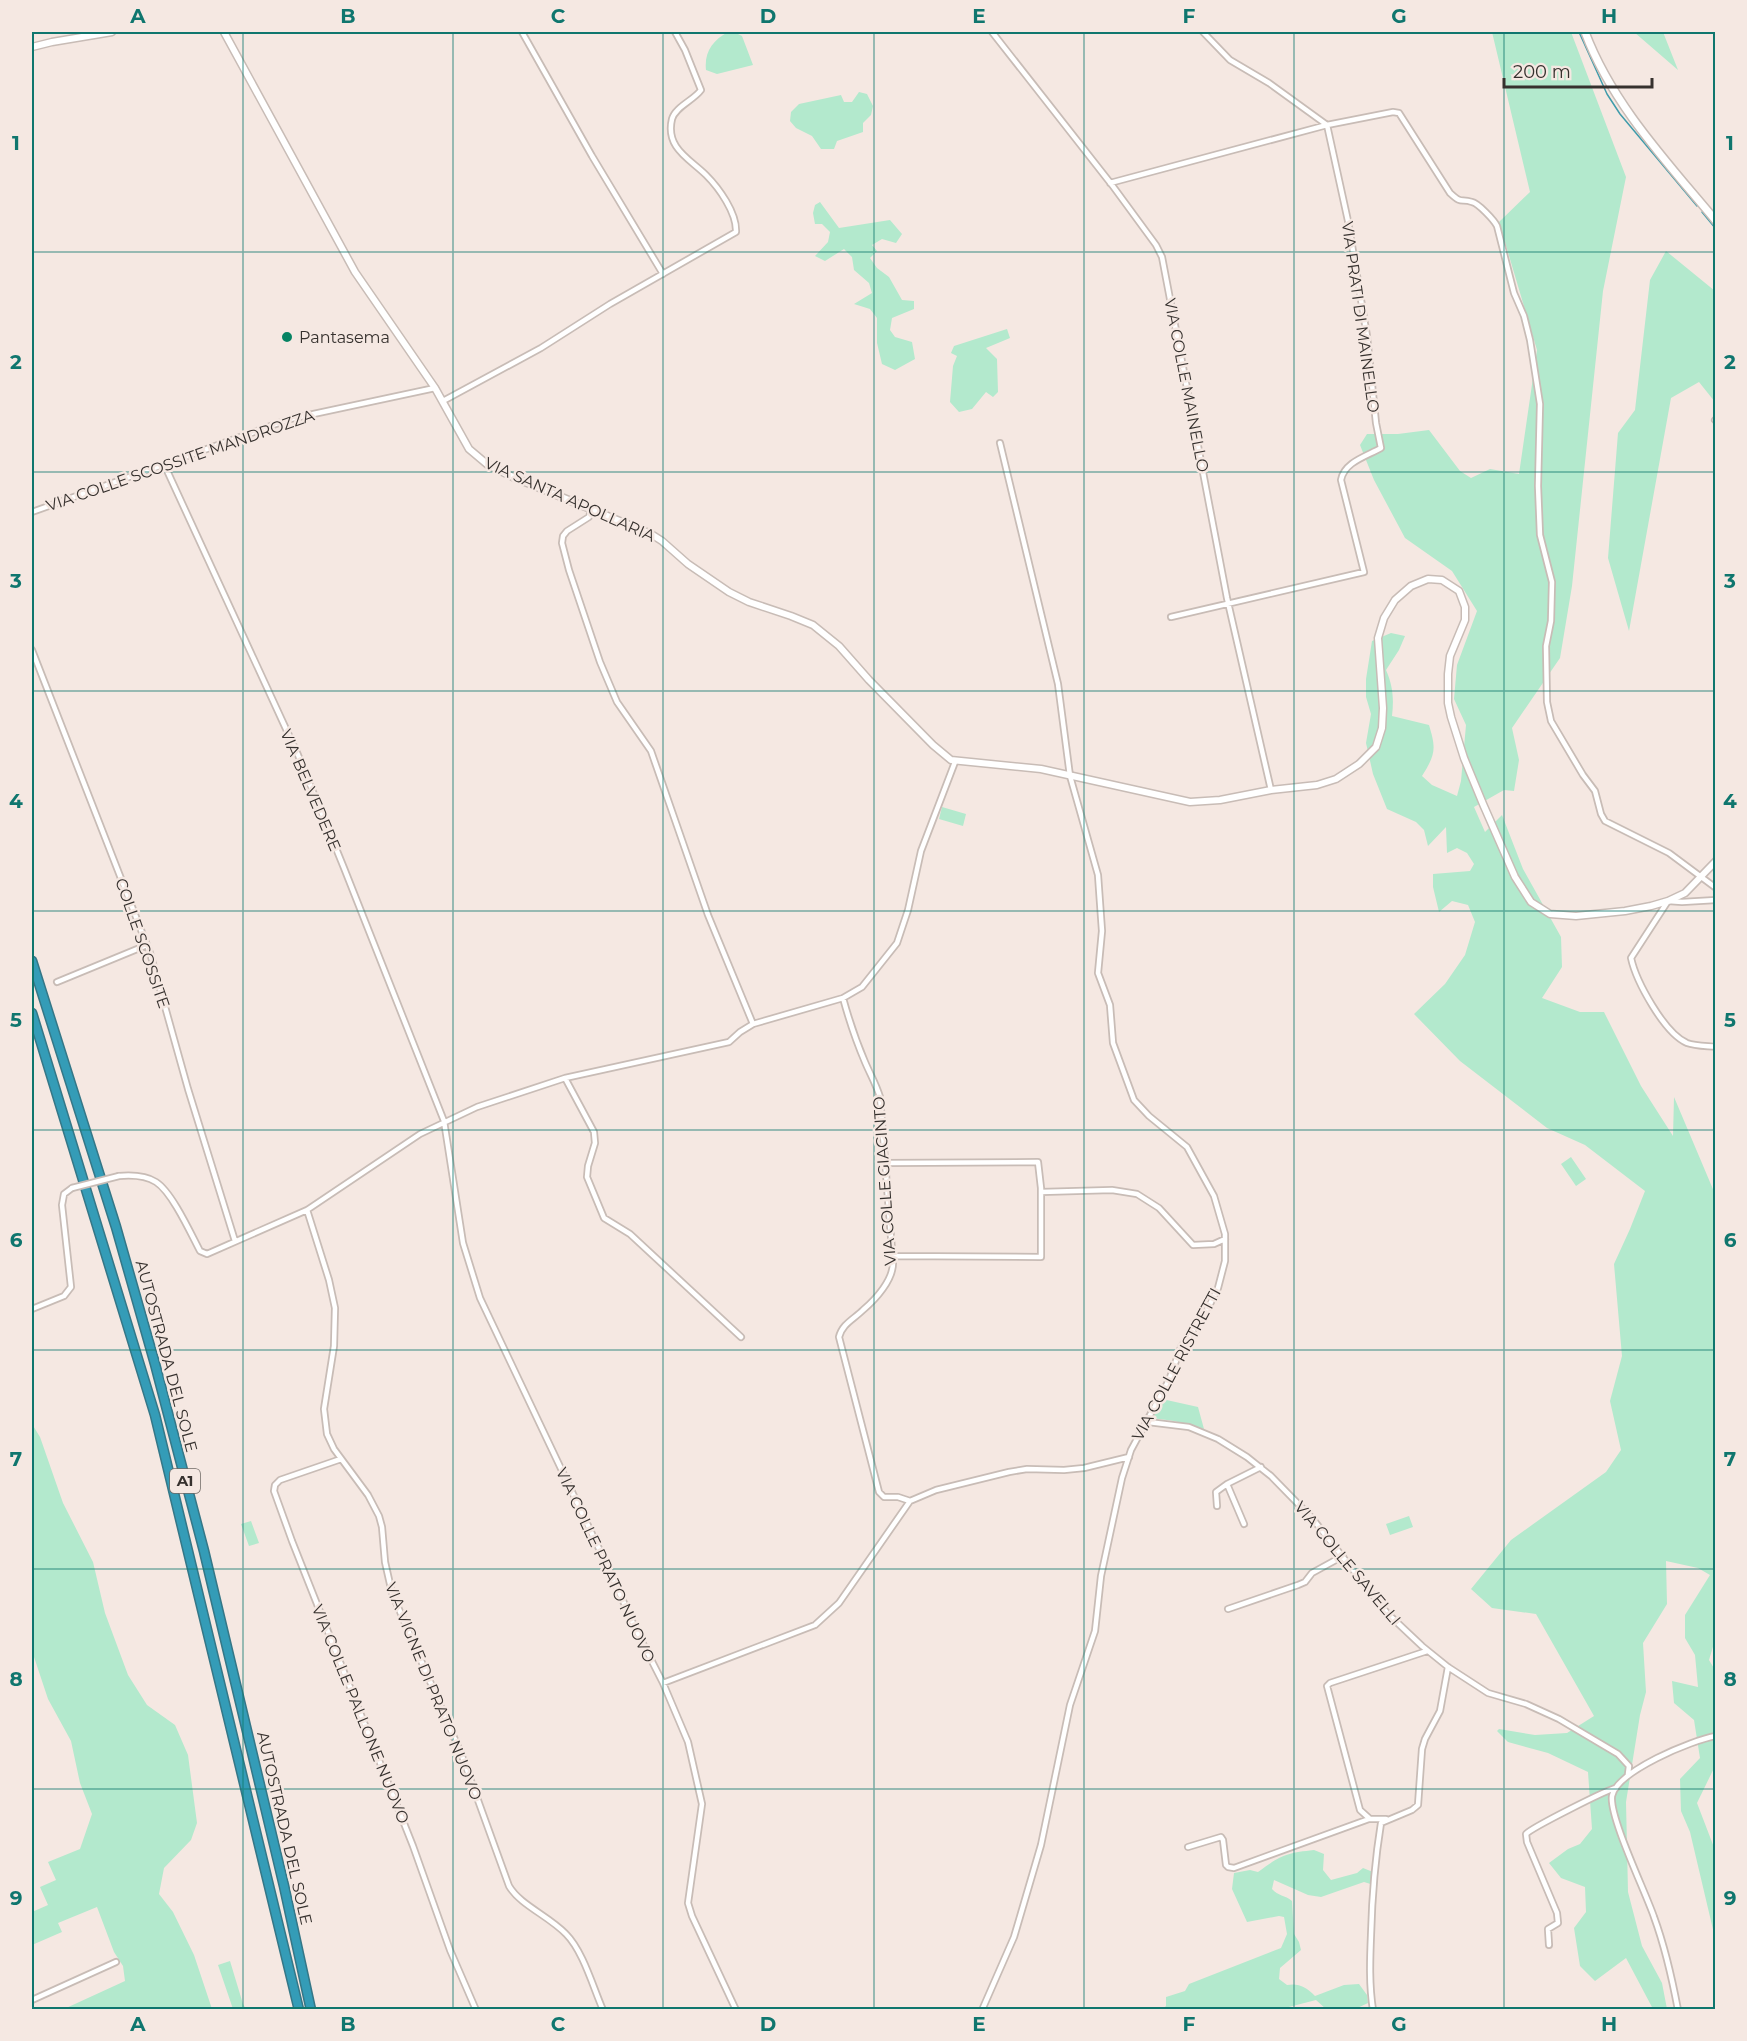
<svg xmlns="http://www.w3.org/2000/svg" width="1747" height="2041" viewBox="0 0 1747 2041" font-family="Montserrat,sans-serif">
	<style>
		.green { fill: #b3e9cd }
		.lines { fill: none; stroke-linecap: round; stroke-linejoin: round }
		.stream { stroke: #409cab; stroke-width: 1.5 }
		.minor-casing { stroke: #c8bcb6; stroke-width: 8 }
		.tertiary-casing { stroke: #c8bcb6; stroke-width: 9 }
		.secondary-casing { stroke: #c8bcb6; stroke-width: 10 }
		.motorway-casing { stroke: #357787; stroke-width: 11 }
		.minor { stroke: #fff; stroke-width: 4.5 }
		.tertiary { stroke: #fff; stroke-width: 6 }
		.secondary { stroke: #fff; stroke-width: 7 }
		.motorway { stroke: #349cb7; stroke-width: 8 }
		.minor-bridge-casing { stroke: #c8bcb6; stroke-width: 8; stroke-linecap: butt }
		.minor-bridge { stroke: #fff; stroke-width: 4.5 }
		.grid { fill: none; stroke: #0f766e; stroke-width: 1.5; stroke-opacity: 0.55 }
		.poi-dot { fill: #068363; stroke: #f5e8e2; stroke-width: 2 }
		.labels { text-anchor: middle; stroke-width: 5; stroke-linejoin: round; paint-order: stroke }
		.shield { fill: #f5e8e2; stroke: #6f6864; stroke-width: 1.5 }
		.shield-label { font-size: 15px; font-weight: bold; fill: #36312e }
		.street-label { font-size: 16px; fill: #36312e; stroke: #f5e8e2 }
		.poi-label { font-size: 16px; fill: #36312e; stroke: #f5e8e2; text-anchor: start }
		.neatline { fill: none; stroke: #0f766e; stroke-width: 2 }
		.grid-label { font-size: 20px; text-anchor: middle; font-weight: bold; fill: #0f766e }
	</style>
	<rect width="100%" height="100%" fill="#f5e8e2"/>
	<!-- green -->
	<path class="green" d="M728,32H734L742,36L753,65L717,74L706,70C704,52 713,40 728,32Z
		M1492,32H1571L1626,177L1603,291L1572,586L1560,658L1512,728L1519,760L1514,791L1504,790L1474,807L1485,832L1502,815L1523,869L1561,937L1562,967L1542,998L1580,1012H1604L1641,1086L1673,1136L1674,1097L1715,1194L1716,1637L1709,1660L1715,1670L1716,1764L1697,1803L1715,1850V1938L1690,1832L1681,1811L1680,1779L1700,1758L1694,1720L1674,1703L1672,1681L1698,1687L1695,1655L1685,1638V1615L1710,1575L1698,1568L1666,1561L1667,1604L1643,1643L1646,1692L1640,1715L1626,1802L1628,1892L1642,1946L1662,1983L1667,2009H1653L1626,1958L1595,1981L1580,1966L1574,1928L1586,1912L1585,1887L1561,1878L1549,1863L1568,1849L1580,1844L1592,1829L1588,1772L1548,1753L1508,1742L1497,1731L1499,1729L1535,1735L1567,1733L1594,1716L1536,1614L1492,1608L1471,1589L1511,1540L1606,1472L1621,1450L1610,1401L1622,1356L1614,1264L1630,1229L1645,1191L1585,1145L1547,1128L1460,1061L1414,1014L1445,984L1465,955L1475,922L1468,905L1452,901L1439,912L1433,887V874L1470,871L1474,864L1467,853L1457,848L1447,853L1446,827L1428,846L1424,830L1416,822L1387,809L1373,774L1366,743L1371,714L1366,697V679L1372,641L1391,633L1405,636L1399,650L1386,670C1393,686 1394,699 1392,716L1429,725C1436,748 1436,754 1422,776L1432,785L1457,796L1461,781L1466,725L1454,699L1457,665L1477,611L1452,571L1405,538L1374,480L1360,445L1367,434H1398L1429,430L1460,471L1471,478L1490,469L1519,474L1537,350L1499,222L1530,192Z
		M1634,32H1663L1678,70Z
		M859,92L867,94L873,106L871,115L863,123V132L837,141L834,149H821L812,136L796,128L790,121L791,112L799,104L841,95L844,102H852Z
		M820,202L839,228L890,220L902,234L896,243L882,239L872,245L877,251L870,258L877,268L889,277L902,300L914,301V309L892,318L890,330L895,337L912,342L915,359L895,370L882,364L877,343V318L870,309L854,304L872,293L869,283L854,270L852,257L844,249L825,261L815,256L828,242L830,232L822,224H815L813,213L815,205Z
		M1666,251L1715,291V402L1699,382L1671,398L1629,631L1608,558L1618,433L1635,410L1650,280Z
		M1007,329L1010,338L986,348L997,359L998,392L993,397L986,392L972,409L959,412L950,402L953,366L957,356L951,353L954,346Z
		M942,807L966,814L963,826L939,819Z
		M1571,1157L1586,1179L1576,1186L1561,1164Z
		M1162,1399L1198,1407L1204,1429L1174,1421L1152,1418Z
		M32,1424L40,1437L63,1503L93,1562L105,1613L128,1675L147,1705L175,1725L188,1755L197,1823L191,1840L164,1868L159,1894L173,1912L194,1955L212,2009H64L125,1981L123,1966L114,1952L97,1907L58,1923L62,1932L32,1945V1912L48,1905L40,1887L56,1880L48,1862L80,1849L92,1814L80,1783L71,1741L48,1699L32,1651Z
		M1409,1516L1413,1527L1390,1535L1386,1524Z
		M251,1521L259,1543L249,1546L241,1524Z
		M1314,1850L1324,1854L1323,1870L1331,1880L1357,1873L1363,1868L1378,1874L1377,1886L1364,1882L1321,1897L1308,1895L1274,1880L1272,1889C1278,1896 1285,1895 1292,1901L1294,1934L1299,1942L1301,1950L1280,1968L1279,1979L1287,1985C1299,1983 1306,1987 1315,1996L1344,1985L1359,1984L1367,1995L1368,2003L1353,2010L1326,2009L1316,2000L1281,2009L1162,2010L1166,2006V1997L1185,1991L1189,1984L1281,1948L1287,1934L1284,1917L1279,1916L1247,1922L1232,1889L1234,1873L1250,1870L1258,1872C1281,1855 1286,1853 1314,1850Z
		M230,1961L243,2004L246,2009H233L218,1965Z"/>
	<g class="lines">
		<!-- stream -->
		<path class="stream" d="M1579,32L1607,94L1620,114L1697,206
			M1702,212L1716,229"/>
		<defs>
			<path id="minor" d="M522,32L592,156L663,274
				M992,32L1112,185L1156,245L1162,257L1227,598L1271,790
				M1203,32L1230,60L1269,83L1327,125L1393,112L1399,113L1450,193C1463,205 1460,198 1472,202C1478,203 1494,220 1497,226L1514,293L1524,316L1530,340L1540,404L1538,486L1540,535L1552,582L1551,621L1546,646L1547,702L1551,721L1583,775L1595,791L1601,814L1605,821L1669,853L1716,888
				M1110,183L1327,125L1348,221L1367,336L1376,423L1381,448C1367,456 1344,462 1341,480L1364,572L1171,617
				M443,401L541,348L610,304L736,232C737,213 719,188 706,175C690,159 665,148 672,119C675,107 694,100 701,90L685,50L675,32
				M1715,420L1716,421
				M164,464L298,755L344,868L444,1121L463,1243L480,1298L611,1574L636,1630L663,1683L688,1742L702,1804L688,1903L692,1916L736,2010
				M591,510L589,517L567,531L563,536L562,543L569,570L600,662L617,702L651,751L708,915L753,1024
				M32,512L290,419L435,388
				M32,650L150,953L188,1089L235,1241
				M1716,900L1682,902L1668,901L1631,958C1636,981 1664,1033 1687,1043C1695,1046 1707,1046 1716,1047
				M57,982L147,945
				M843,998C849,1020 856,1041 865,1062C870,1074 876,1084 880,1097L893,1263C893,1280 876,1299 863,1310C854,1319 842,1324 839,1337L879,1492L884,1497H898L910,1501L936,1490L1009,1472L1027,1469L1064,1470L1084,1468L1129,1457
				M565,1078L594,1132L595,1143L588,1166L587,1177L604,1218L630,1234L741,1337
				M885,1163L1038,1162L1041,1188V1257L892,1256
				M119,1176C131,1175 145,1175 156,1182C172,1192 191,1234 200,1251L207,1254L307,1210L420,1134L477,1107L565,1078L729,1042L740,1032L753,1024L843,998L862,987L897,943L908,910L921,851L955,762
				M1041,1192L1112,1190L1137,1194L1159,1208L1193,1245L1214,1244L1225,1239
				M307,1210L329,1280L335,1308L334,1346L324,1409L327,1434L334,1449L368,1495L379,1516L382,1527L385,1562L392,1593L462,1756L509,1886C520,1905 549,1916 566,1934C583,1951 593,1987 603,2010
				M32,1309L64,1296L71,1287L62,1205L64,1194L72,1188
				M1148,1422L1189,1427L1218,1439L1247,1457L1271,1476L1312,1518L1387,1613L1422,1646L1448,1667L1488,1693L1526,1704L1559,1719L1618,1754L1629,1766L1628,1774
				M341,1459L280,1480L275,1485L274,1491L292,1541L413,1846L450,1950L476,2010
				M1217,1506L1216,1492L1227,1484
				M1244,1524L1227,1484L1261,1467
				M1228,1609L1298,1585L1305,1582L1312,1573L1343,1556
				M663,1683L815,1625L839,1603L910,1501
				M1386,1819H1370L1360,1810L1327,1686L1330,1683L1427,1651
				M1188,1847L1221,1837L1223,1840L1226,1865L1228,1867L1234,1868L1369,1819
				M1549,1945L1548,1929L1558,1923L1557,1913L1527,1842L1526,1834C1531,1828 1608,1789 1616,1788
				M32,2000L116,1962
				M982,2010L1014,1937L1041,1845L1070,1705L1095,1631L1101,1576L1122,1478L1131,1450L1169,1380L1181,1347L1207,1310L1218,1288L1225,1261V1234L1214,1196L1187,1147L1149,1116L1134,1100L1113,1043L1110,1005L1098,973L1102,931L1098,875L1070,776L1058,684L1000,443
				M1373,2010C1369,1985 1370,1959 1371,1935C1372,1897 1375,1860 1381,1823L1412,1810L1418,1805L1422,1749L1425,1739L1440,1711L1448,1667
				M1678,2010C1672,1978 1665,1947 1654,1917C1646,1893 1609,1817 1612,1796C1617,1771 1692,1740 1716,1736"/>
			<path id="tertiary" d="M224,32L355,272L435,388L469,449L488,465L513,477L651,534L662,541L688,564L729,592L749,602L791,616L813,625L839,646L869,680L933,745L951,760L1041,769L1190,802L1220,800L1271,790L1317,785L1336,779L1359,764L1376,747L1382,728L1383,708L1378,638L1384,618L1395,600L1411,586L1428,579L1442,580L1459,591L1465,607V620L1450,656L1448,674V703L1451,717L1464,758L1483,804L1515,877L1531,902L1550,914L1576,916L1625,911L1651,906L1668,901L1685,893L1716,861
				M32,47L52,42L112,32"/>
			<path id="secondary" d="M1585,32C1612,104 1667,162 1716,221"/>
			<path id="motorway" d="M32,961L116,1227L155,1364L204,1551L284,1886L311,2010
				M32,1013L155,1415L299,2010"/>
		</defs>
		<!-- minor casing -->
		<use href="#minor" class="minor-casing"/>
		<!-- tertiary casing -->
		<use href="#tertiary" class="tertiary-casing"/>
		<!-- secondary casing -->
		<use href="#secondary" class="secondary-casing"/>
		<!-- motorway casing -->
		<use href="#motorway" class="motorway-casing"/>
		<!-- minor -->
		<use href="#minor" class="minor"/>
		<!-- tertiary -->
		<use href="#tertiary" class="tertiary"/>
		<!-- secondary -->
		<use href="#secondary" class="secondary"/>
		<!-- motorway -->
		<use href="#motorway" class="motorway"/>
		<defs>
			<path id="minor-bridge" d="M72,1188L119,1176"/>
		</defs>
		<!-- minor-bridge casing -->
		<use href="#minor-bridge" class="minor-bridge-casing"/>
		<!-- minor-bridge -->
		<use href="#minor-bridge" class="minor-bridge"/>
	</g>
	<!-- grid -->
	<path class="grid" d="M243,32V2010M453,32V2010M663,32V2010M874,32V2010M1084,32V2010M1294,32V2010M1504,32V2010M32,252H1716M32,472H1716M32,691H1716M32,911H1716M32,1130H1716M32,1350H1716M32,1569H1716M32,1789H1716"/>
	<!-- markers -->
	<circle class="poi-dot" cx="287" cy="337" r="6"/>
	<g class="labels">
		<!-- shield labels -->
		<rect class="shield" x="170" y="1469" width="30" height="24" rx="4.5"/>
		<g class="shield-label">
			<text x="185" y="1486">A1</text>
		</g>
		<!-- street labels -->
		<g class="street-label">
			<text transform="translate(1361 317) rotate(82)" y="6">VIA PRATI DI MAINELLO</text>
			<text transform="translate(1187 385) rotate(79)" y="6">VIA COLLE MAINELLO</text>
			<text transform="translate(180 460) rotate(-19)" y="6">VIA COLLE SCOSSITE MANDROZZA</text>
			<text transform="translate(570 499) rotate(24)" y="6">VIA SANTA APOLLARIA</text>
			<text transform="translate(311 790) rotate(67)" y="6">VIA BELVEDERE</text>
			<text transform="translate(143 943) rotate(71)" y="6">COLLE SCOSSITE</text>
			<text transform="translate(884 1181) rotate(-94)" y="6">VIA COLLE GIACINTO</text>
			<text transform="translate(167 1356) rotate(75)" y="6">AUTOSTRADA DEL SOLE</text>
			<text transform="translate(1176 1364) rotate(-62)" y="6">VIA COLLE RISTRETTI</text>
			<text transform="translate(1348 1563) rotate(50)" y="6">VIA COLLE SAVELLI</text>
			<text transform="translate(606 1565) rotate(65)" y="6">VIA COLLE PRATO NUOVO</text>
			<text transform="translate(434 1691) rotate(68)" y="6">VIA VIGNE DI PRATO NUOVO</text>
			<text transform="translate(361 1714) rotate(68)" y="6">VIA COLLE PALLONE NUOVO</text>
			<text transform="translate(285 1828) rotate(77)" y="6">AUTOSTRADA DEL SOLE</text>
		</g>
		<!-- poi labels -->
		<g class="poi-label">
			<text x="299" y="343">Pantasema</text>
		</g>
	</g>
	<!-- border -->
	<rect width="1747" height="2041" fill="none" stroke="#f5e8e2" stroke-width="66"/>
	<!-- scale -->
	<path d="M1504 78v9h148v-9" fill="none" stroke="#36312e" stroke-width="3"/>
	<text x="1513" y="78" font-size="18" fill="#36312e" stroke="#f5e8e2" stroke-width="4.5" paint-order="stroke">200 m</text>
	<rect x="33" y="33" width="1681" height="1975" class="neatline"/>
	<g class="grid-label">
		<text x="138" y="23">A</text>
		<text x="348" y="23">B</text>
		<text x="558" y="23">C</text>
		<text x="768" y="23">D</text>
		<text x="979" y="23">E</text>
		<text x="1189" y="23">F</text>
		<text x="1399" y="23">G</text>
		<text x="1609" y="23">H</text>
		<text x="16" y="150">1</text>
		<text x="1730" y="150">1</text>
		<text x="16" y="369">2</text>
		<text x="1730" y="369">2</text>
		<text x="16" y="588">3</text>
		<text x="1730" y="588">3</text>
		<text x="16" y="808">4</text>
		<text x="1730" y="808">4</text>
		<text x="16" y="1027">5</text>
		<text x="1730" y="1027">5</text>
		<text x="16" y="1247">6</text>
		<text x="1730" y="1247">6</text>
		<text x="16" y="1466">7</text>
		<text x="1730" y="1466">7</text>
		<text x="16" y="1686">8</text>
		<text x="1730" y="1686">8</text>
		<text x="16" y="1905">9</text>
		<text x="1730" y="1905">9</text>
		<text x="138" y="2031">A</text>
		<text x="348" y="2031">B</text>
		<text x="558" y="2031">C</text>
		<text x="768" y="2031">D</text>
		<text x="979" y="2031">E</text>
		<text x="1189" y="2031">F</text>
		<text x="1399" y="2031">G</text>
		<text x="1609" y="2031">H</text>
	</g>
</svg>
